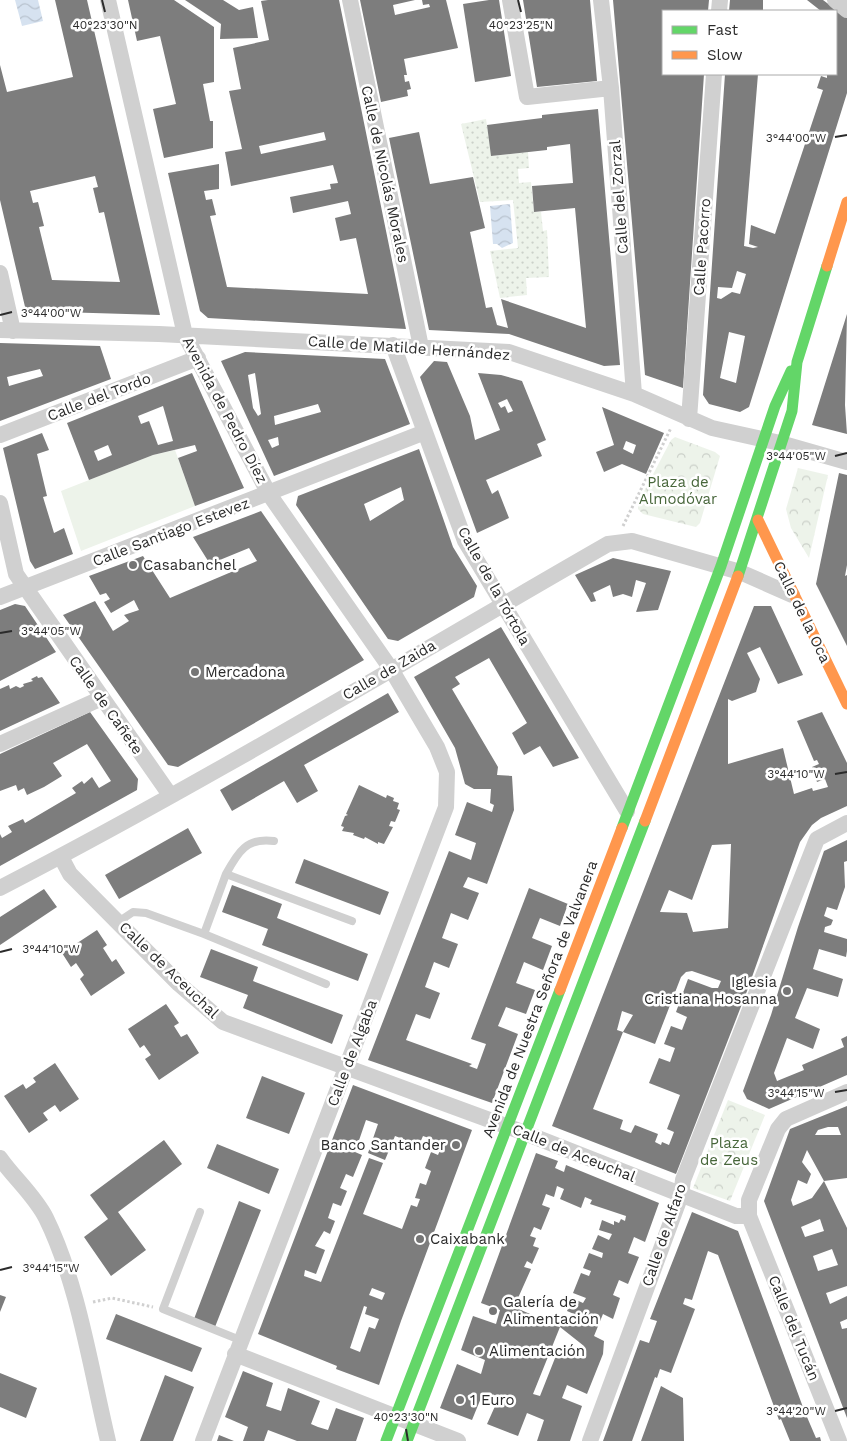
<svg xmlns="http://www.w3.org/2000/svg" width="847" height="1441" viewBox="0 0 847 1441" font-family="'Work Sans',sans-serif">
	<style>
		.grass { fill: url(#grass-dots) }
		.forest { fill: url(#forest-crowns) }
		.pitch { fill: #edf3ea }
		.water { fill: url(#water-waves) }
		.building { fill: #7d7d7d; fill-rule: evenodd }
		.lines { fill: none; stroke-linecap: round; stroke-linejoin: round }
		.path { stroke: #d0d0d0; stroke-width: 3; stroke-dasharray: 2.5 2.5; stroke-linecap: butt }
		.lane { stroke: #d0d0d0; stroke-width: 8 }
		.street { stroke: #d0d0d0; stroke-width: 16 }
		.fast { stroke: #63d668; stroke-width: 11 }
		.slow { stroke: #ff974d; stroke-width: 11 }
		.ticks { fill: none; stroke: #2b2b2b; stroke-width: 2 }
		.poi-dot { fill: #757575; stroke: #fff; stroke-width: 2 }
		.labels { text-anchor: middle; stroke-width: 5; stroke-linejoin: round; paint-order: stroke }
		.street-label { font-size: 15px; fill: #2b2b2b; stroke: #fff }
		.park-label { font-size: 15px; fill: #47663a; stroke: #fff }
		.poi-label { font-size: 15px; fill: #2b2b2b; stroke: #fff; text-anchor: start }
		.ticks-label { font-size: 12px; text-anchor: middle; fill: #2b2b2b; stroke: #fff; stroke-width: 5; stroke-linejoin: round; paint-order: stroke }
	</style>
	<defs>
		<pattern id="grass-dots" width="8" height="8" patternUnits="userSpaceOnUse" patternTransform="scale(1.25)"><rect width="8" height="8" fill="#edf3ea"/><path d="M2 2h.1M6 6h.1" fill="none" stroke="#cbd0c9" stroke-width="1.8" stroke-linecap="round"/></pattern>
		<pattern id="forest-crowns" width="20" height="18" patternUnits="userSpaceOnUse" patternTransform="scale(1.25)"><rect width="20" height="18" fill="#edf3ea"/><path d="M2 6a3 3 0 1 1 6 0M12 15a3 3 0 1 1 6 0" fill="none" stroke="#cbd0c9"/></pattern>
		<pattern id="water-waves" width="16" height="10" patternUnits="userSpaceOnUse" patternTransform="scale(1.25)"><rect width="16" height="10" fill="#d6e2f0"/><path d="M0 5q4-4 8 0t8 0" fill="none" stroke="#b8c2ce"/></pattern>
	</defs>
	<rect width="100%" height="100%" fill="#fff"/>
	<!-- grass -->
	<path class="grass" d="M486,119L492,156L528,152L529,168L518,169L519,183L531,182L534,212H541L543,231L547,230L549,277L526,278L527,295L500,298L490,251L518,248L513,200L480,202L461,124Z"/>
	<!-- forest -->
	<path class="forest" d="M675,437L715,452L720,456L700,523L696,527L643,514L638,509V503L671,440Z
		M798,468L828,475L809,558L791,528L786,509Z
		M728,1100L765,1115L730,1201L693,1188Z"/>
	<!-- pitch -->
	<path class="pitch" d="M175,450L195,506L81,551L61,491L153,455Z"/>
	<!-- water -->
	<path class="water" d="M15,0H38L43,21L22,26Z
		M510,204L513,243L502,248L497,244H493L490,206Z"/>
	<!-- building -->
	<path class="building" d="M55,0H87L160,315L26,311L0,200V65L7,92L73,77ZM95,176L98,187L93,188L99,213L104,212L120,282L52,280L39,227L44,226L38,202L33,203L30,191Z
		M128,0H174L214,27V82L203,84L210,121H213V148L164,158L153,109L176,104L160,36L137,41Z
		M185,0H223L239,10L253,7L258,38L220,39L221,24Z
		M268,0H339L406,329L208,318L200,311L168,173L219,164V189L204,191L206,200L212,199L216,215L210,216L227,287L368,294L356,238L340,241L335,218L351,214L348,201L293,213L290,197L331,189L330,184L338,183L333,165L231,186L225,152L242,149L229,91L241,89L233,48L269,40L261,1ZM324,132L326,140L261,154L259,146Z
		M360,0H415L393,5L395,15L430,7L429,4L423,5L422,0H446L458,48L404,59L407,75H404L405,82L409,81L411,89L407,90L408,96L381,102Z
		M489,0H499L511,76L475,82L463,4Z
		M523,0H590L597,81L537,87Z
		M613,0H709L708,11H663V74H704L683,388L645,375Z
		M730,0H763V11H729Z
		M807,0H823L847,18V93L749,407L740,412L709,404L703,395L725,74H758L744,246L753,248L758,247L749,244L751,225L775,234L823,90L817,88L821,76L827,78V74H836V11H821ZM737,271L746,274L740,294L732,292L721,299L717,298L718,287L732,288ZM729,332L745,336L736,383L720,378Z
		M598,109L620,365L604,366L509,334L429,330L389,138L419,132L430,184L473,177L485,228L470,232L486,308L492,307L497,325L508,328L501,299L586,328L575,208L534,212L532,186L573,183L570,144L547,147V150L491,156L487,125L542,118V115Z
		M847,314L845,405L847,434L812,425Z
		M0,343L100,346L111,379L0,421ZM40,369L43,376L9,386L7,377Z
		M245,352L385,359L410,424L274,476L221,361ZM255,373L261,414L258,416L253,408L248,375ZM318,404L321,412L275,425L274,416ZM278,437L279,445L272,448L268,440Z
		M434,361L447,362L470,416L475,440L500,430L478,373L501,375L522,381L546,440L537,444L542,456L486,480L492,494L498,490L509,518L477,533L420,377ZM507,399L513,411L508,413L505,406L501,408L498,403Z
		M192,373L244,488L195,506L178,458L197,451L195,445L153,455L89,480L67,423ZM163,406L173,441L158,445L149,421L141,424L138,416ZM108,445L112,455L98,461L94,451Z
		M602,407L664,433L646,474L622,464L604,472L596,452L614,445ZM626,441L636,445L633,454L623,449Z
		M42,433L49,450L37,454L47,496L43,497L54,533L64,528L73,554L35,569L30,561L3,448Z
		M419,449L453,547L477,586L474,597L398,641L388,639L296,505L298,496ZM401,487L404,500L370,521L364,504Z
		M839,473L847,475V565L845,576L847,575V646L816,584Z
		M261,511L364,660L178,767L168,765L63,615L95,601L113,631L129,621L124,615L139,610L134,600L111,613L104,602L110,599L106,593L100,595L89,576L143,556L170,598L257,561L249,548L210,564L193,537Z
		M613,558L671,571L658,610L636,612L646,583L636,580L632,597L623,594L613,597L610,585L593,593L596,601L591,602L575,575Z
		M15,604L25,606L56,652L0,681V610Z
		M754,606H771L803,675L778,684L760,647L747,653L760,679L756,692L732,701L728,699V764L783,748L794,794L812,788L813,791L828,787L825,779L817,782L812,767L819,764L817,760L814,761L797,721L822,712L847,763V806L821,818L812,825L800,842L747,991L676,1174L552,1126ZM731,844L728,928L693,932L687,913L660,912L669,890L692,900L712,845ZM692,971L721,981L718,988H712L688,979L676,1012L687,1017L682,1030L671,1026L664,1044L675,1048L670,1062L659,1058L649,1083L680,1095L667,1129L674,1132L669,1145L662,1142L661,1145L655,1142L658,1134L635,1125L631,1133L620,1129L623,1120L593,1109L623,1032L617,1030L622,1011L633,1015L623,1032L655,1044L681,977L686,972Z
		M501,627L579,758L553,767L540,746L524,755L512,733L527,723L489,658L455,677L460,684L452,689L498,767L497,775L512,776L514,810L487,884L468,877L463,887L479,893L468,920L451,913L442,938L458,944L449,968L434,962L425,987L440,993L430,1019L416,1014L406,1040L472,1064L469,1066L477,1069L486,1044L471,1039L529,888L568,904L560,926L540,918L532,938L552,946L543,970L524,962L516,983L535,990L526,1014L506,1007L498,1026L518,1034L492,1103L368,1060L449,851L471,860L476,843L455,835L467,802L492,812L494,805L490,803L491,789H474L465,784L455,748L414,677Z
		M37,676L38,678L42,677L60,703L0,731V689L9,685L10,689L16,686L20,688L24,686L23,684L33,681L31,679Z
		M388,693L399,712L304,765L318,791L297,803L284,781L232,811L220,790Z
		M90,712L138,779L137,790L0,866V834L2,838L12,832L8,826L23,819L25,823L76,793L72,788L82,781L84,784L92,777L99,788L111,781L87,744L53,763L62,776L44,787L27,795L24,788L18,791L16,785L0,791V754Z
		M359,785L386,798L387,795L394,798L393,801L399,803L397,809L400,810L395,822L391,821L389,826L393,827L384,844L378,842V844L365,837L364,839L353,835L354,833L342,831L344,827L341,826L345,816L348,815L346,814Z
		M188,828L202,853L119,899L105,875Z
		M847,840V861L844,862L845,887L837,910L827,907L824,916L833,920L831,925L825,927L824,932L847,939V951L846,957L819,949L813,969L843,979L838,997L807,988L795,1018L820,1029L813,1049L787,1038L774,1073L777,1081L804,1070L802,1065L844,1047L841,1039L847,1036V1075L769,1109L747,1099L743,1091L771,1015L798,927L824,851Z
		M304,859L389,892L380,915L295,883Z
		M232,885L282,904L277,918L368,954L358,981L262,945L268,929L222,912Z
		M44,889L57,907L0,945V917Z
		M97,930L107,945L103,948L112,962L116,959L125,973L91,996L80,979L84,975L76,963L71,967L62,953Z
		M211,949L258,967L253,981L343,1015L332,1044L243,1008L248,995L200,977Z
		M166,1004L179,1023L174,1026L181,1037L187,1034L199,1053L159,1080L145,1059L151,1055L144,1045L140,1048L128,1029Z
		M55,1063L79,1099L60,1112L55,1105L43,1113L48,1120L29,1133L4,1096L23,1084L26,1089L36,1082L33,1078Z
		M262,1076L305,1093L289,1134L246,1118Z
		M353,1085L472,1130L401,1321L379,1385L336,1369L337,1366L258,1334ZM366,1120L378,1124L368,1153L385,1160L395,1136L419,1145L423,1136L443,1143L438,1155L431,1152L425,1168L431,1171L426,1185L420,1183L415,1198L420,1199L417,1207L411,1205L402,1229L363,1214L383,1163L369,1158L321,1282L304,1276L305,1270L316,1274L325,1250L315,1246L324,1231L330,1234L335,1221L328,1218L333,1203L341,1206L347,1191L340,1188L346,1174L353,1177L362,1155L355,1152ZM372,1288L385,1293L382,1300L369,1295ZM364,1306L367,1307L365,1314L379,1319L375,1329L369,1327L360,1352L350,1348Z
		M847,1106V1178L824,1181L847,1228V1286L826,1293L830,1304L847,1296V1319L840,1322L842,1329L847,1328V1418L764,1201L790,1129ZM828,1127H838L841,1135H815L818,1130ZM807,1150L824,1181L812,1198L793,1206L791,1200L798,1180L807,1184L811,1174L802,1162ZM820,1219L824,1231L805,1237L801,1227ZM832,1249L838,1265L818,1271L813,1256Z
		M164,1140L182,1164L118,1212L146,1250L111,1276L84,1237L108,1219L90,1195Z
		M217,1144L279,1169L269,1194L207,1168Z
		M536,1153L558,1161L555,1168L564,1172L566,1165L659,1203L645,1242L634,1237L628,1253L639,1257L628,1284L619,1280L613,1295L620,1298L613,1319L603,1314L594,1336L604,1341L603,1354L587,1394L567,1385L562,1398L582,1406L570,1441H537L544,1420L527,1413L518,1436L487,1424L496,1404L481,1398L472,1420L440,1408L457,1364L481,1374L485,1360L461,1350L473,1316L496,1324L500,1310L481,1303ZM557,1186L564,1189L560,1199L581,1208L585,1197L592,1200L590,1204L626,1216L625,1221L621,1219L619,1223L614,1221V1225L602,1220L599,1230L612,1234L609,1240L598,1235L592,1249L603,1253L602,1258L589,1253L583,1268L591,1271L589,1276L581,1273L573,1293L586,1298L583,1303L572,1298L567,1311L581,1317L578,1322L564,1316L560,1327L514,1307L531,1269L524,1267L527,1261L532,1264L539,1248L533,1246L536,1238L530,1236L534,1227L541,1230L550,1208L542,1205L546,1194L554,1197ZM560,1327L584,1346L580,1357L559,1348L540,1396L533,1394Z
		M239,1201L261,1210L215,1327L194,1319Z
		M692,1212L738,1231L804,1410L816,1438L820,1437L821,1441H790L781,1419L779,1420L718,1255L708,1251L692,1300L685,1298L683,1304L695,1309L671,1373L660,1369L657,1378L655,1377L632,1441H603L640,1340L649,1343L657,1321L650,1319Z
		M0,1295L6,1297L0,1312Z
		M116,1314L202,1348L192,1372L106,1339Z
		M243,1371L273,1383L266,1406L281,1411L288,1388L320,1401L311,1424L318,1427L328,1430L336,1408L364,1418L356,1441H297L268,1430L264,1441H243L248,1427L225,1417Z
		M0,1373L37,1388L26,1418L0,1407Z
		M165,1375L194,1387L173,1441H140Z
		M661,1386L683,1398L684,1441H641Z
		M219,1435L234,1441H217Z"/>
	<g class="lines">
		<!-- path -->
		<path class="path" d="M623,526L671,428
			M93,1302L112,1298L153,1307"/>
		<!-- lane -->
		<path class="lane" d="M226,874C238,852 247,837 274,841
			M118,922L133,912L146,913L204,934L326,984
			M204,934L226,874L352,921
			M200,1212L163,1309L240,1340"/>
		<!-- street -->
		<path class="street" d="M108,0L185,335L269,494L391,669L437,747L447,772L446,807L203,1441
			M350,0L421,347
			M510,0L527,97L611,88
			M601,0L611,88L634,394
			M835,0L847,10
			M719,11L720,0
			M0,273L13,331
			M0,330L159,334L509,352L634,394L712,428L780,443L847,462
			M393,345L465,541L627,811
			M689,419L714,74
			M0,435L198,358
			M0,503L16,574L170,795
			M0,597L425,432
			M0,744L102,698
			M61,857L70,874L179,984L223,1022L525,1133L736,1216H749
			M0,888C207,781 406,660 608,544L632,541L740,572L792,595
			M0,1158C14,1178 35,1196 46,1218C78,1283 91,1370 108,1441
			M235,1354L458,1441
			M590,1441L681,1195L683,1180L817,839L847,823
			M839,1441L749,1216V1200L778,1129L786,1119L847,1092"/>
		<!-- fast -->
		<path class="fast" d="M738,576L792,411L797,362L827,266
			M622,828L721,566L775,406L791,371
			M386,1441L560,990
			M407,1441L645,821"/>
		<!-- slow -->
		<path class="slow" d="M827,266L847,202
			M758,520L847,704
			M645,821L738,576
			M560,990L622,828"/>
	</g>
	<!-- ticks -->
	<path class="ticks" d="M102,0L105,12M518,0L521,12M835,137L847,135M0,315L12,312M835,456L847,453M0,633L12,631M835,774L847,772M0,952L12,949M835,1092L847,1090M0,1270L12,1267M835,1411L847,1408M406,1429L408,1441"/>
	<!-- markers -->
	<g class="poi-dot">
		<circle cx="133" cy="565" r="5"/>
		<circle cx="195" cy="672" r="5"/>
		<circle cx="787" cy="991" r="5"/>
		<circle cx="456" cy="1145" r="5"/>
		<circle cx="420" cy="1239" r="5"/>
		<circle cx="493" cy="1311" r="5"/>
		<circle cx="479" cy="1351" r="5"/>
		<circle cx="460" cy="1400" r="5"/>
	</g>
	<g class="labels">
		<!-- street labels -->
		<g class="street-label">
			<text transform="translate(385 174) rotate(78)" y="5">Calle de Nicolás Morales</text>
			<text transform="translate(619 197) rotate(-94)" y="5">Calle del Zorzal</text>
			<text transform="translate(702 247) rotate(-86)" y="5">Calle Pacorro</text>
			<text transform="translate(409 348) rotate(4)" y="5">Calle de Matilde Hernández</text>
			<text transform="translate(99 397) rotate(-21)" y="5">Calle del Tordo</text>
			<text transform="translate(225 410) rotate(62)" y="5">Avenida de Pedro Díez</text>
			<text transform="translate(171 532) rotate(-21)" y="5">Calle Santiago Estevez</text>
			<text transform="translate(494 586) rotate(61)" y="5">Calle de la Tórtola</text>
			<text transform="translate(802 612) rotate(64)" y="5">Calle de la Oca</text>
			<text transform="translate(389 670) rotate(-30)" y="5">Calle de Zaida</text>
			<text transform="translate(106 705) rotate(55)" y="5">Calle de Cañete</text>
			<text transform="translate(169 970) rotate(44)" y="5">Calle de Aceuchal</text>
			<text transform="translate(540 999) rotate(-69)" y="5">Avenida de Nuestra Señora de Valvanera</text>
			<text transform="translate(352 1053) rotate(-69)" y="5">Calle de Algaba</text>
			<text transform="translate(574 1153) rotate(22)" y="5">Calle de Aceuchal</text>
			<text transform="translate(664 1235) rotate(-71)" y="5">Calle de Alfaro</text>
			<text transform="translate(794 1328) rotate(68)" y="5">Calle del Tucán</text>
		</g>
		<!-- park labels -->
		<g class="park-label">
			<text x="678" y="487">Plaza de<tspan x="678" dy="17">Almodóvar</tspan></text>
			<text x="729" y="1148">Plaza<tspan x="729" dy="17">de Zeus</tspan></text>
		</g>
		<!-- poi labels -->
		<g class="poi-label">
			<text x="143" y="570">Casabanchel</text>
			<text x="205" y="677">Mercadona</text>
			<text x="777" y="987" text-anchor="end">Iglesia<tspan x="777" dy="17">Cristiana Hosanna</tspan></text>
			<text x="446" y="1150" text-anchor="end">Banco Santander</text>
			<text x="430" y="1244">Caixabank</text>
			<text x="503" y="1307">Galería de<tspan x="503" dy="17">Alimentación</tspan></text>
			<text x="489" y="1356">Alimentación</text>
			<text x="470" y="1405">1 Euro</text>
		</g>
	</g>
	<g class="ticks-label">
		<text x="105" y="29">40°23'30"N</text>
		<text x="521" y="29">40°23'25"N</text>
		<text x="796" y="142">3°44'00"W</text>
		<text x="51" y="317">3°44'00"W</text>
		<text x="796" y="460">3°44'05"W</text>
		<text x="51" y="635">3°44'05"W</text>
		<text x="796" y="778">3°44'10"W</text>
		<text x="51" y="953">3°44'10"W</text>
		<text x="796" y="1097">3°44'15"W</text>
		<text x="51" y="1272">3°44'15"W</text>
		<text x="796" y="1415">3°44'20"W</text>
		<text x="406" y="1421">40°23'30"N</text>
	</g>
	<!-- legend -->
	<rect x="662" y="10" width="175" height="65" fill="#ffffff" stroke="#aaaaaa"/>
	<rect x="672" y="26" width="25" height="8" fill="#63d668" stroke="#aaaaaa"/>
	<text x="707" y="35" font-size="15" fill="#2b2b2b">Fast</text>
	<rect x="672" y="51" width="25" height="8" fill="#ff974d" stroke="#aaaaaa"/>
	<text x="707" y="60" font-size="15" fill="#2b2b2b">Slow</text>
</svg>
